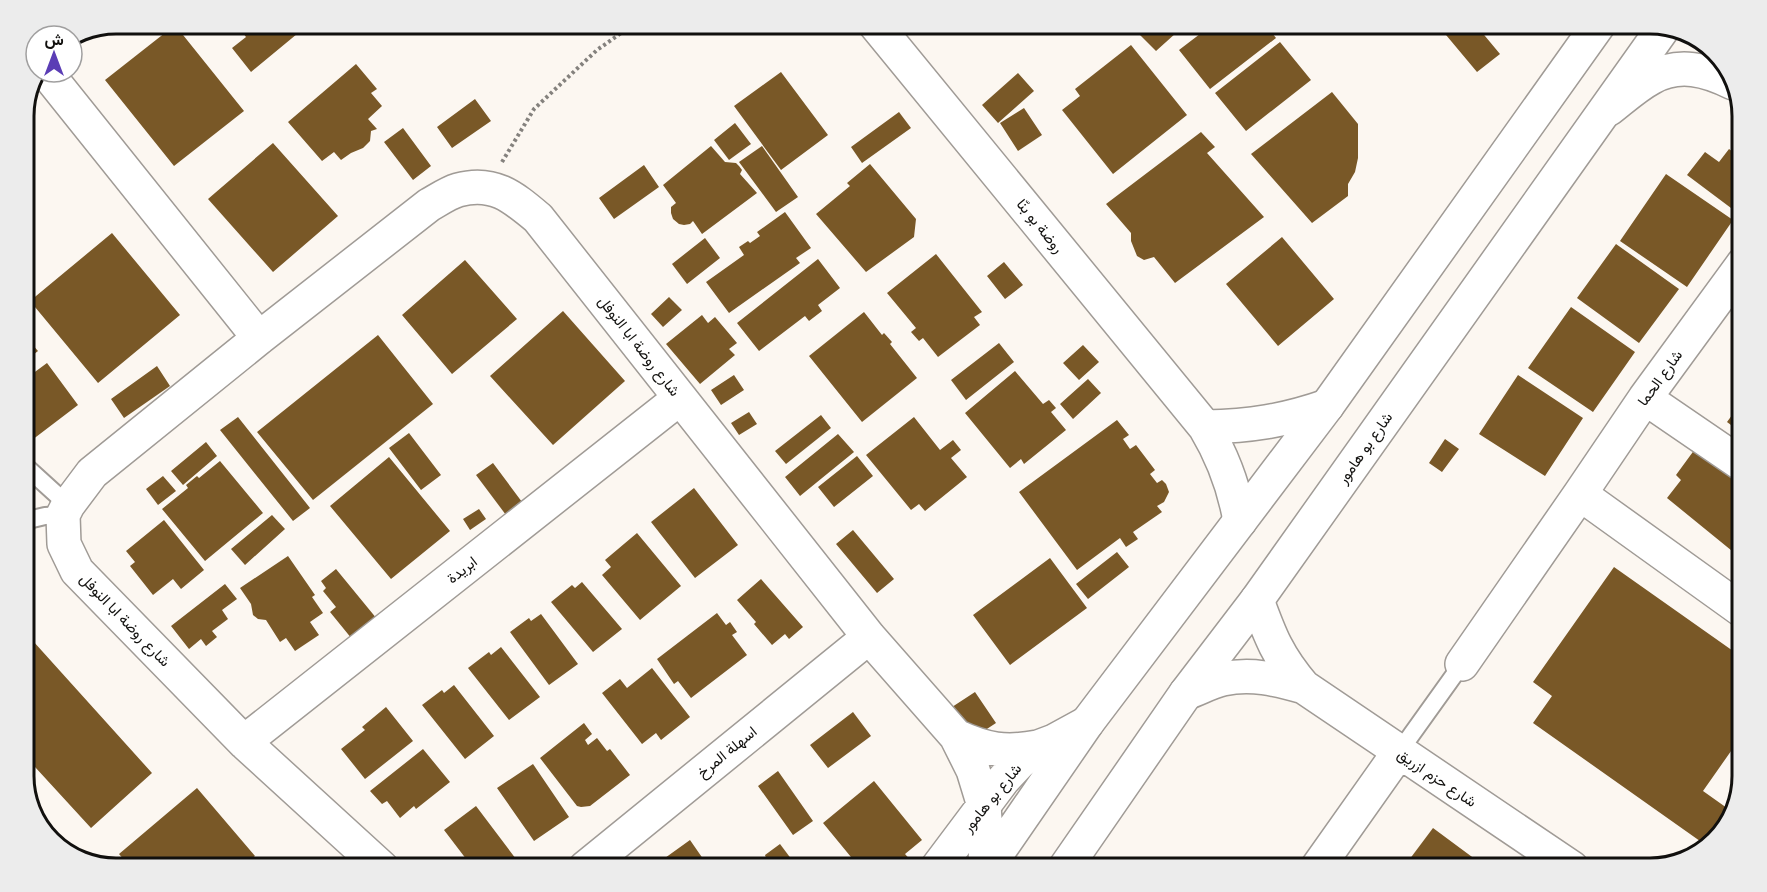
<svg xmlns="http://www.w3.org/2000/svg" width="1767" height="892" viewBox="0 0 1767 892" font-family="'DM Sans',Vazirmatn,sans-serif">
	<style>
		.building { fill: #795827 }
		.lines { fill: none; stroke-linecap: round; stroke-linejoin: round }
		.service-casing { stroke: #a09b96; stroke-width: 20 }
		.minor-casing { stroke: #a09b96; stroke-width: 36 }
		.tertiary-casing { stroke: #a09b96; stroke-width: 36 }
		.path { stroke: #84817d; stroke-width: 4; stroke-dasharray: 3 3; stroke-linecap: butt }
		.service { stroke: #fff; stroke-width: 16 }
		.minor { stroke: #fff; stroke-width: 33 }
		.tertiary { stroke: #fff; stroke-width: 33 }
		.labels { text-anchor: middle; stroke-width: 6; stroke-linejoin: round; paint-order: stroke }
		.street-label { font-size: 15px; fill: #11100e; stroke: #fff }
		.rim { fill: none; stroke: #11100e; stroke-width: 3 }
	</style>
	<rect width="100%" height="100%" fill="#fcf7f1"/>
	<!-- building -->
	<path class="building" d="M244,24H312L304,30L303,29L251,72L232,48L246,37L239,28Z
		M1152,24H1186L1156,51L1140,35Z
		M1213,24H1265L1276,38L1210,89L1179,50Z
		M1448,24H1475L1500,54L1477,72L1441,29Z
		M175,25L244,111L174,166L105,80Z
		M1280,42L1311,80L1246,131L1215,93Z
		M1131,45L1187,115L1113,174L1062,110L1080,96L1075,89Z
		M356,64L377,89L371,93L382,106L368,119L377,129L371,131L370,141L363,148L351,153L341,160L334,152L322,161L288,122Z
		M781,72L828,135L781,170L734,106Z
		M1018,73L1034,91L998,123L982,105Z
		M1332,92L1358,124V158L1355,172L1348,184V196L1312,223L1251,154Z
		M475,99L491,121L452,148L437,127Z
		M1024,108L1042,135L1018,151L1000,123Z
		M899,112L911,128L862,163L851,147Z
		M735,123L751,144L729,160L714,140Z
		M403,128L431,166L413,180L384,142Z
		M1201,132L1215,147L1207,153L1264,217L1175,283L1154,257L1144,260L1137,256L1131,241V233L1106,204Z
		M273,143L338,216L273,272L208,199Z
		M711,146L725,162L736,163L739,166L742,170L740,174L757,193L702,234L693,221L690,224L684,225L679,224L673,219L671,213V207L676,203L663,185Z
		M762,146L798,197L776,212L739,162Z
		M1729,149L1743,159V171L1735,181L1743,187V209L1739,214L1687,175L1705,152L1719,162Z
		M870,164L916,219L914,237L866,272L816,214L850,186L847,183Z
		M644,165L659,187L614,219L599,198Z
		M1666,174L1733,220L1687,287L1620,241Z
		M785,212L811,248L796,258L800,263L729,313L706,282L744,255L739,247L748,241L750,243L760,236L757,232Z
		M112,233L180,315L98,383L30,301Z
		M1282,237L1334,299L1278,346L1226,284Z
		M705,238L720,258L687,284L672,264Z
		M1616,244L1679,289L1639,343L1577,298Z
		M936,254L982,312L974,317L980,325L938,357L923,338L919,341L911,332L916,328L887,293Z
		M818,259L840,288L818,305L822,311L809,321L805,316L759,351L737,323Z
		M465,260L517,319L452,374L402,315Z
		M1004,262L1023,285L1005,299L987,276Z
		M669,297L682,310L663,327L651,314Z
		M1571,307L1635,352L1593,412L1528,368Z
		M563,311L625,381L553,445L490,376Z
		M864,312L882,335L884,333L892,342L890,344L917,378L862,422L809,356Z
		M702,315L708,323L715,317L737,343L729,349L735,355L700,384L666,344Z
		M24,335L38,351L24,362Z
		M378,335L433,404L313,500L257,432Z
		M999,343L1014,362L966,400L951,380Z
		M1083,345L1099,362L1079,380L1063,363Z
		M47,363L78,405L32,440L24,431V380Z
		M157,366L170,386L124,418L111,399Z
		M1015,371L1043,404L1049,400L1056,408L1051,412L1066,430L1024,464L1021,459L1010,468L965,413Z
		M734,375L744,390L721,405L711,390Z
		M1518,375L1583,418L1545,476L1479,434Z
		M1088,379L1101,393L1073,419L1060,404Z
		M1743,400V434L1727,422Z
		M749,412L757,424L739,435L731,423Z
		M821,415L831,428L786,464L775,451Z
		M238,417L310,508L293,521L220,430Z
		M914,417L940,450L953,440L961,450L951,458L967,477L925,511L919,504L911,510L866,455Z
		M1117,420L1129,435L1123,439L1130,449L1136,445L1155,470L1150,474L1157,483L1162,480L1166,484L1169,492L1164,502L1157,506L1162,512L1133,532L1138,539L1126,547L1120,538L1077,570L1019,492Z
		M409,433L441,475L421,490L389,448Z
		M838,434L854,452L800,496L785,477Z
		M1445,439L1459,449L1442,472L1429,463Z
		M206,442L217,456L183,485L171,471Z
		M1695,449L1743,483V547L1737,555L1667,498L1681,480L1676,475Z
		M857,456L873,476L834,507L818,487Z
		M389,457L450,531L391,579L330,506Z
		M220,461L263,513L205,561L162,509L188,488L186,485L197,476L199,478Z
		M493,463L522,502L506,515L476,475Z
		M163,476L176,491L158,505L146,489Z
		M694,488L738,545L695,578L651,522Z
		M479,509L486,519L470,530L463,519Z
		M272,515L285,529L245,565L231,549Z
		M164,520L204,570L181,589L173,579L153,595L130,566L135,562L126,551Z
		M853,530L894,579L877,593L836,544Z
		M637,533L681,586L640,620L602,575L611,567L605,560Z
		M1117,552L1129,567L1088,599L1076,584Z
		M288,556L315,595L312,597L323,613L310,622L319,635L295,651L286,638L280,642L266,620L258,619L253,615L251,604L240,588Z
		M1050,558L1087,608L1010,665L973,615Z
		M1614,567L1743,658V734L1703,791L1734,813V816L1707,846L1533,723L1552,696L1533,682Z
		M336,569L377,619L352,639L330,612L336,607L323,591L326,588L321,581Z
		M761,579L803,627L789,639L785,634L772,645L754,624L756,622L737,600Z
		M582,582L622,629L593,652L551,602L572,585L575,588Z
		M225,584L237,599L222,610L228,619L212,631L217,637L206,646L201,639L189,649L171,626Z
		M717,613L726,625L730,622L737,632L732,635L747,655L691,698L678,681L674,684L657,659Z
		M541,614L578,664L549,685L510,632L529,618L531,621Z
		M24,631L152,773L91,828L24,755Z
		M501,647L540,697L509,720L468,668L489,652L491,655Z
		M652,668L690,717L661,740L656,733L642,744L602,693L620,679L627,688Z
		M454,685L494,736L465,759L422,705L442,690L444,693Z
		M975,692L996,723L970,740L949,709Z
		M386,707L413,741L365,779L341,749L365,730L362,727Z
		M853,712L871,736L828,768L810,745Z
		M584,723L592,734L585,740L588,745L597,738L607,751L610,749L630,775L590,806L581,807L577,806L540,758Z
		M423,749L450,782L416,809L414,806L400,818L387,801L382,804L370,791Z
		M533,764L569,817L534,841L497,788Z
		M778,771L813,821L793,835L758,786Z
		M874,781L922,840L905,854L913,863L907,868H860L823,823Z
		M197,788L255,856L241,868H131L119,854Z
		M476,806L516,859L505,868H473L444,830Z
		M1433,828L1487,868H1403Z
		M690,840L708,866L705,868H651Z
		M780,844L798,868H759L767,861L765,855Z"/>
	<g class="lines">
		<defs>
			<path id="service" d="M24,465L68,505
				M24,521L45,516L63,515
				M1399,752L1462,664"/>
			<path id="minor" d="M875,24L1205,427C1223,457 1234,486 1240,521
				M46,72L259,338
				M1609,109C1622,99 1636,86 1651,78C1679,62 1707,70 1733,83
				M1645,398L1743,465
				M1205,427C1250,426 1284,421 1327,406
				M1580,494L1743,611
				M1257,600C1270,636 1278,657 1304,687L1572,868
				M1462,664L1580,494L1645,398L1743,264
				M1186,693C1198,689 1210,682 1223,679C1251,673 1276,679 1304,687
				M956,736C986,750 1006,753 1038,747
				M244,742L680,398
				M382,868L244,742L77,571L64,544L63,515L68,505L92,473L259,338L429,205C438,200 448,193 458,190C493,180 513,197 538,218L869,637L956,736L973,770L984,806
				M585,868L869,637
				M937,868L1003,780L1019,763L1038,747L1054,741L1087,723
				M1317,868L1399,752"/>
			<path id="tertiary" d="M984,806L986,833L985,868
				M987,868L1087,723L1327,406L1599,24
				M1065,868L1186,693L1257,600L1664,27"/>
		</defs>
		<!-- service casing -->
		<use href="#service" class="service-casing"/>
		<!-- minor casing -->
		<use href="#minor" class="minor-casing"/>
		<!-- tertiary casing -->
		<use href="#tertiary" class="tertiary-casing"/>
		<!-- path -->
		<path class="path" d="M502,162L534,109L597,50L634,24"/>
		<!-- service -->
		<use href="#service" class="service"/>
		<!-- minor -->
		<use href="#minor" class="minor"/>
		<!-- tertiary -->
		<use href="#tertiary" class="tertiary"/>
	</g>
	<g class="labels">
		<!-- street labels -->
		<g class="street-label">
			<text transform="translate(1040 226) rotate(51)" y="5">روضة بو بنّا</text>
			<text transform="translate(639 346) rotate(52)" y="5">شارع روضة ابا النوفل</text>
			<text transform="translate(1660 378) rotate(-54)" y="5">شارع الحما</text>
			<text transform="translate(1365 448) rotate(-55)" y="5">شارع بو هامور</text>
			<text transform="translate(462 570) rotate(-38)" y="5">ابريدة</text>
			<text transform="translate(125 620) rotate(46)" y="5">شارع روضة ابا النوفل</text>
			<text transform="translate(727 752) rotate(-39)" y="5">اسهلة المرخ</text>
			<text transform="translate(1437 778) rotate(34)" y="5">شارع حزم ازريق</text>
			<text transform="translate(992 798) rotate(-51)" y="5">شارع بو هامور</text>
		</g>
	</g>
	<!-- crop -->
	<path d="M0 0H1767V892H0ZM116 34H1650A82 82 0 0 1 1732 116V776A82 82 0 0 1 1650 858H116A82 82 0 0 1 34 776V116A82 82 0 0 1 116 34Z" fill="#ececec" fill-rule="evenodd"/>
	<path class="rim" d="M116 34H1650A82 82 0 0 1 1732 116V776A82 82 0 0 1 1650 858H116A82 82 0 0 1 34 776V116A82 82 0 0 1 116 34Z"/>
	<!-- north arrow -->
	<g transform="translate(54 54)"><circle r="28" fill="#ffffff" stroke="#a09f9f" stroke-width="1.5"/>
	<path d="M0-4.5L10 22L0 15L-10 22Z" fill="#5b3db5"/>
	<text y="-9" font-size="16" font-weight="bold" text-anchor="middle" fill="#11100e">ش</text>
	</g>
</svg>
